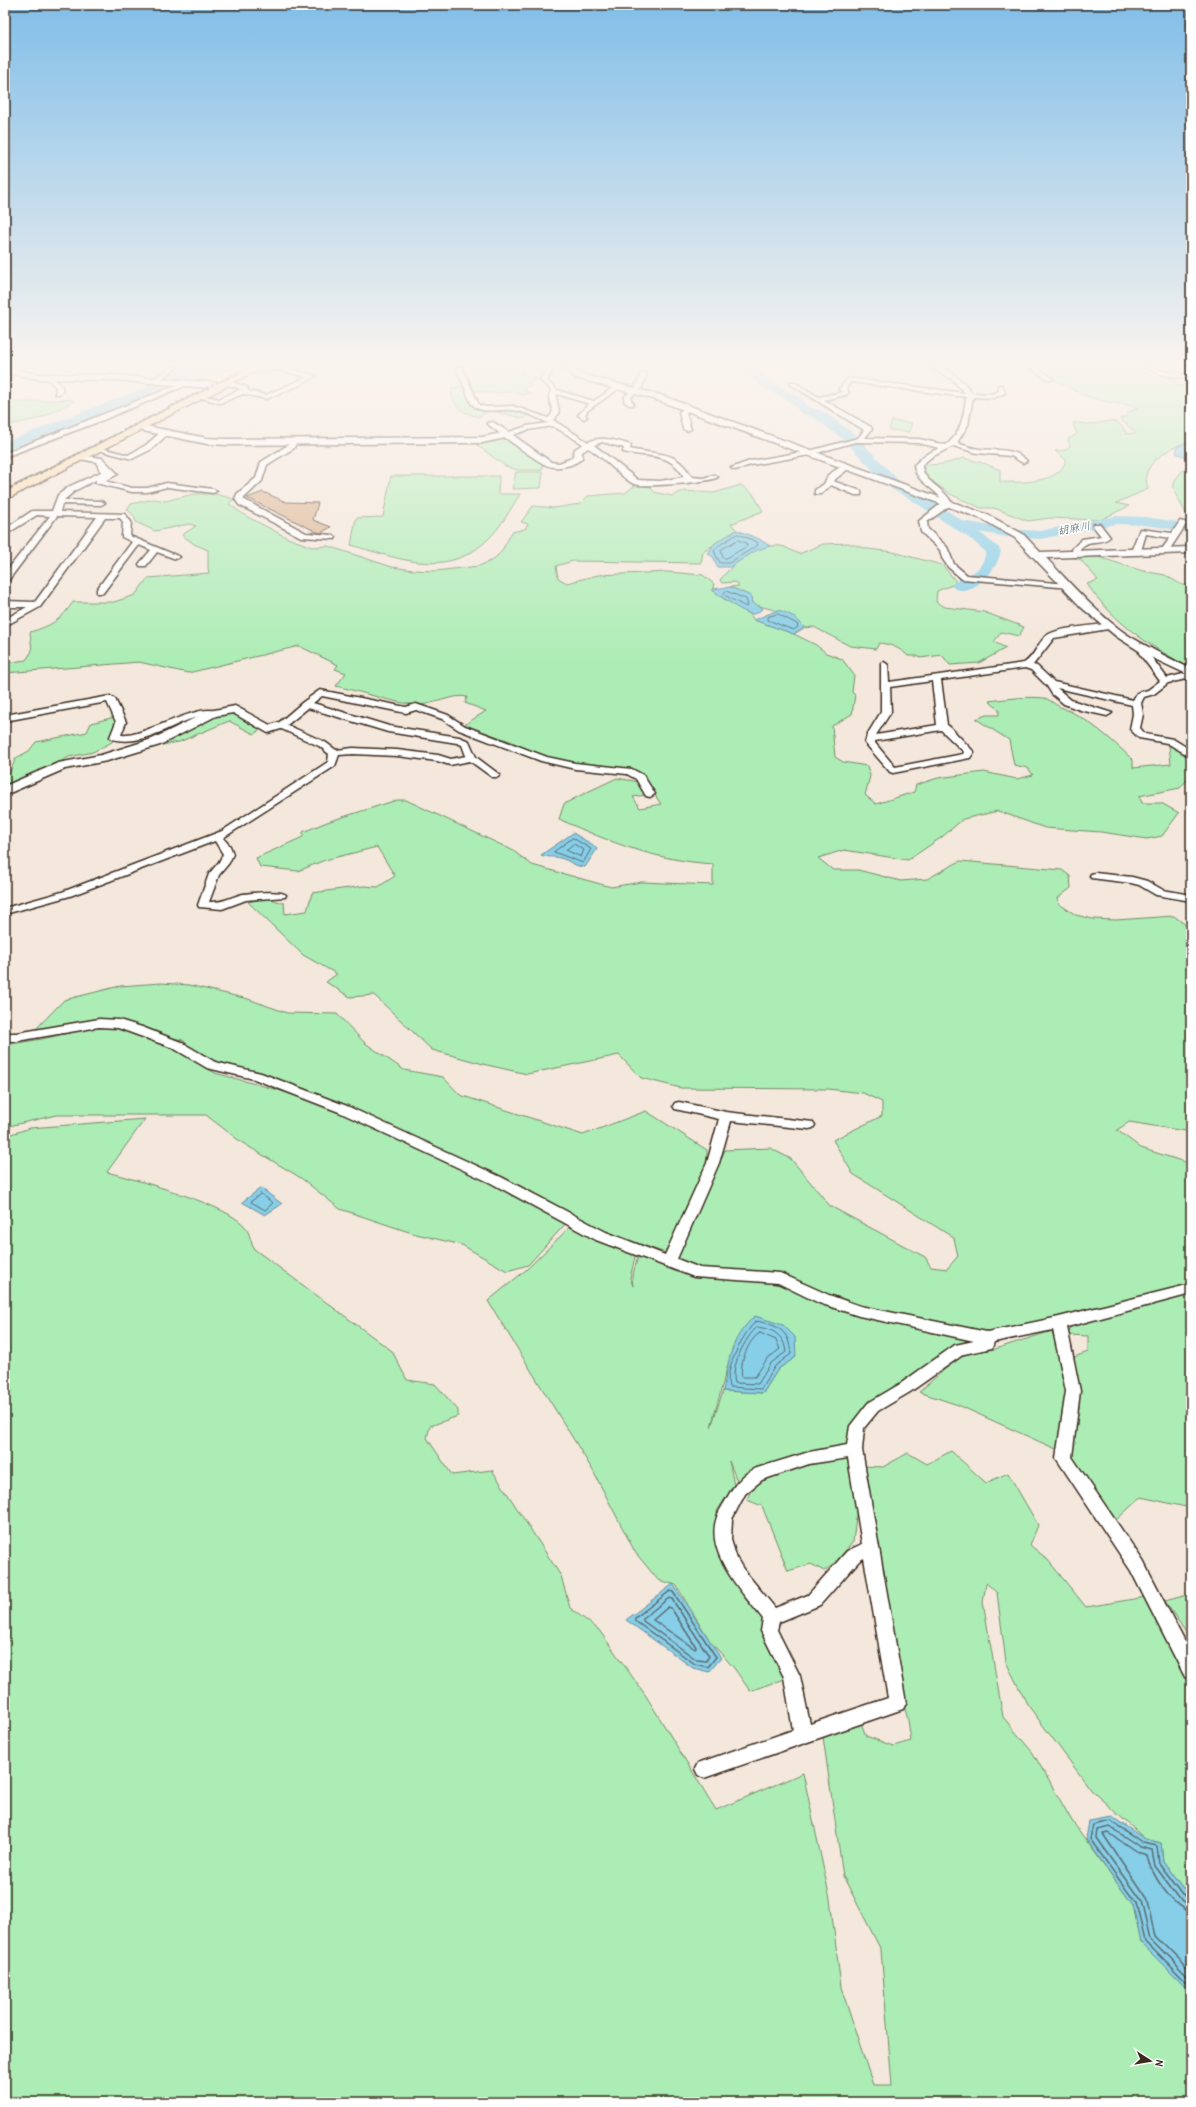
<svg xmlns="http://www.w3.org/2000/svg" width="1196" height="2107" viewBox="0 0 1196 2107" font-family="'Patrick Hand','Klee One',sans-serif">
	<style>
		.green { fill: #acedb5; stroke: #748c6a; fill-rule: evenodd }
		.water { fill: #87cee8; stroke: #698c97 }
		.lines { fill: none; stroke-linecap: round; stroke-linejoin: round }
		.shore-far1 { stroke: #596c6f; stroke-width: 1 }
		.shore { stroke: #596c6f; stroke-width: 1.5 }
		.river { fill: #87cee8; fill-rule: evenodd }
		.building { fill: #d9af8a; stroke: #3b2a1e }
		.minor-casing { stroke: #3b2a1e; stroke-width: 3 }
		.tertiary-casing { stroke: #3b2a1e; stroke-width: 3 }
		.primary-casing { stroke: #3b2a1e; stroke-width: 3 }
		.minor { fill: #fff; fill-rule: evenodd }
		.tertiary { fill: #fff; fill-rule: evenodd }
		.primary { fill: #fcdcac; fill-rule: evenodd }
		.rail { stroke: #3b2a1e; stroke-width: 2; stroke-dasharray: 3.5 2; stroke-linecap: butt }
		.labels { text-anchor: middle; stroke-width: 3; stroke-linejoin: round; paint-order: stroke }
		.far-water-label { font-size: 11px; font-style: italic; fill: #525b5b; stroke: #fff }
	</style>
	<rect width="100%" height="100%" fill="#f4e7dc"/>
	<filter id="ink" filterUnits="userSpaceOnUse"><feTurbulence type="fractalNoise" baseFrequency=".025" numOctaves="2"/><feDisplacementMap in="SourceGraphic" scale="8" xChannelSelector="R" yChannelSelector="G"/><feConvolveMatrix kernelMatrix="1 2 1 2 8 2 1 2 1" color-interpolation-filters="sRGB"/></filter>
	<g filter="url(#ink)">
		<!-- green -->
		<path class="green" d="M482,367H513L523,372L524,376L536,379L529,382L531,385L526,387L524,391L531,393L523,395L513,392L490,393L474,390L467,373Z
			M1070,367L1144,368L1175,380L1177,386L1191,385V441C1176,444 1148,460 1146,476C1146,480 1147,485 1148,489L1116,503L1129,506L1100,520L1050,518L1028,521L994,508H981L950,494L928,478L924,468L927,465L944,464L964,458L986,464L1000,470V482C1016,483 1052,483 1062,468C1064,466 1065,462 1066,460L1055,451L1065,450L1070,446L1068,439L1077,434L1073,423C1079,422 1085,425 1092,424C1110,422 1116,415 1127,434L1136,433L1120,419L1126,416L1128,412L1137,409L1135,406C1125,404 1116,404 1107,402C1084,397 1063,386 1045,372C1055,371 1060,377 1070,377L1059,370Z
			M465,386L475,406L515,410L527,415L525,419L493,411L486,412L479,417C463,414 451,405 451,388Z
			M72,399L74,401L41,418L5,426V400L13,403Z
			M892,421L912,423L909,432L889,430Z
			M503,439H509L543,463L542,470H517L505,466L477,445Z
			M1191,463V514L1186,513C1171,487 1167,484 1191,463Z
			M516,472H543L541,488L512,489Z
			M391,476H499L498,494H520C513,505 506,518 498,528C455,582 407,561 351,545L356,518L383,517Z
			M637,484H648L654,492L671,496L684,491L714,493L741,485L753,494L763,511L731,524L737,530L703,552L701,563L573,561L556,566L558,578L567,583L598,575L668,572L703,575L714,584L712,590L724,599L749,613L754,620L794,634L816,645L826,653L842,659L854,675L852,692L855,695L852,714L832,726L835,757L843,762L867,766L870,776L865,795L876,804L914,792L916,785L938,778L984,772L1017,779L1033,775L1028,768L1014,765L1009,740L976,719L986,715H999V710L989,701C1006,699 1026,696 1044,698C1050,699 1056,706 1063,708C1089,719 1112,740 1133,760V768L1171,764L1169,745L1179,750L1191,761V775L1180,788L1139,796L1142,803H1161L1179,813L1162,836L1147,839L1101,832L1045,828L998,811L963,819L942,837L908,860L844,850L818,858L833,870H858L901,881L927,879L960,861L1062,870L1070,876L1071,888L1058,898L1059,904L1076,915L1093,919L1116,920L1174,916L1191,929V1132L1129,1122L1117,1130L1141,1148L1191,1164V1284L989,1333L853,1305L829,1296L785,1274L714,1271L688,1264L678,1259L680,1245L725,1150L770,1148L791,1159L830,1206L925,1257L931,1267L947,1269L958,1256L954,1238L853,1174L833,1140L882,1116V1102L863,1093L828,1089L681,1088L641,1078L619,1055L527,1074L487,1065L432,1050L374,995L350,997L326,982L337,974L303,955L248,902L267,898L284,903L285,914L307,911L312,893L364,886L378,887L395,876L377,847L325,860L298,871L260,867L256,858L303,837V832L327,822L397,800H406L512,850L532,865L611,887L641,882L713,885V864C655,860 611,843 559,819L564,804L583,794L617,778L639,782L645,795L633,797L640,808L661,804L642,777L549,759L510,741L464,725L486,711L465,703L467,697C455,693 431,706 416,705C390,702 362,692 336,686L346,673L335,669L338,665L299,646L188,673L139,662L5,673V663L26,660L32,651L30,632C51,626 61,620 73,602H114L135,595L148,578L209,573L208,568V550L194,544L182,535L196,526L189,524L155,531L136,522L134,516L127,509L131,504L154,499L166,501L193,494H215L234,499L229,504L246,516L288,538L312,547L328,546L392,567L413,570L435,571L479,566L493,560L501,552L512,532L525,529L528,524L521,522L533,506L554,508L580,504L588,496L625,493Z
			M848,543L868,549L893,552L942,565L955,580V584L937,591L936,602L945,607L984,612L1024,627L1019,636L1001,632L994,642L1006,648L979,663L950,665L942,655L920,658L918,656H908C900,648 890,644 879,643L876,649L850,646L814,627L804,628C793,610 769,611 752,603L750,596L730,587L739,586L736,582L722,583L720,580C734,562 760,540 785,547C789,549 794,552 799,554L823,544Z
			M1095,556L1143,571L1165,575L1182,585H1191V668C1149,646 1115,624 1087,584L1098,580L1081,560L1071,557Z
			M230,713L243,716L261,729L254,734L229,721L179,742L156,746V744L215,716Z
			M115,717L118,723L112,742L93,752L69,757L26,779L5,785V775L10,772L16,758L29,751L36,742L87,732L91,723Z
			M161,983L189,985L248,999L287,1013L337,1014L365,1043L404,1070L443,1077L460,1095L583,1135L646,1111L707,1150L706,1172L666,1253L607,1233L504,1177L344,1106L259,1072L215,1061L192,1050L183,1040L162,1036L121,1021L33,1032L64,1000L120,986Z
			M99,1026H117L173,1048L215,1073L278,1090L341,1111L495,1183L567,1222L528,1265L507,1271L462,1245L412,1233L340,1209L301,1178L241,1142L206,1115H56L5,1127V1045L42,1039Z
			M145,1119L107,1172C136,1180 231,1205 246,1228C250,1234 251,1243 254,1249L392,1351L407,1380L435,1384L458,1410V1416L430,1426L427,1438L452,1475L492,1470L561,1576L570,1608L599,1630L646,1696L716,1810L803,1773L830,1899L841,1987L873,2085H892L881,1950L843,1876L823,1737L861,1723L866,1736L893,1746L911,1741L908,1720L903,1702L862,1466L883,1467L908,1453L927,1464L951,1451L986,1483L1008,1473L1038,1525L1030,1545L1047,1559L1086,1607L1146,1597L1191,1689V1899L1163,1861L1161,1843L1145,1839L1092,1791L1027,1704L1006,1662L997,1593L986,1583L983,1602L1003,1717L1033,1753L1072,1821L1133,1905L1141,1943L1191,1993V2102H5V1136L30,1128Z
			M575,1222L636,1253L630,1278L633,1286L632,1277L638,1257L700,1277L765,1281L784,1286L866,1317L966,1340V1344L947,1351L869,1404L848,1445L753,1474L737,1481L729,1461L734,1485L717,1511L731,1571L772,1617L792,1676L750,1691L734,1668L710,1641L676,1585L658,1580L635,1552L592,1469L488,1301L526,1270ZM733,1346L796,1357L778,1369L763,1393L723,1391L711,1427Z
			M1191,1293V1575L1186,1507L1141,1497L1115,1521L1068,1459L1078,1390L1074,1357L1088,1352V1336L1068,1335L1072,1322Z
			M1055,1330L1066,1390L1058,1450L958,1405L919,1392L962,1354L995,1349Z
			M851,1457L858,1500L853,1542L833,1565L824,1571L811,1564L788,1571L762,1506L747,1500L754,1482L813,1460Z
			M1191,1594V1640L1165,1601Z"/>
		<!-- water -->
		<path class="water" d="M1191,441V460L1176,453L1177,447Z
			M737,530L759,539L770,546L757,550L730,567H717L714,558L708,553L715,543Z
			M730,587L751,596L752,603L763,608C761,610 757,613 754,614C746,616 719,595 712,589Z
			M778,610C789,613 798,618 804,628L794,634L754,620Z
			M573,833L593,845L597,849L585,867C575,867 569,860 560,858C553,856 548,858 541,855Z
			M261,1188L282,1204L265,1215L242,1202Z
			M755,1316L783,1325L795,1337L796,1357L778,1369L763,1393L723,1391C729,1360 730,1338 755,1316Z
			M673,1584L721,1658L709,1672L693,1668L626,1620Z
			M1112,1817L1145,1839L1161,1843L1163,1861L1191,1899V1993L1141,1943L1133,1905L1086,1839L1089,1821Z"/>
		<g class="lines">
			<!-- shore-far1 -->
			<path class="shore-far1" d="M738,534L757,542L758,545L729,563H720L714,551L718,546Z
				M738,540L746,543L747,546L727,558H723L721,550Z
				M726,591L746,599L748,606L746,607L726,596L724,594Z
				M778,614L797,624L798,627L793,630L768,620V617Z
				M573,838L591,849L583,863L554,852Z
				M574,844L584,850L581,857L566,850Z
				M261,1194L273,1203L265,1210L251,1202Z
				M756,1321C778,1325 789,1330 791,1354L775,1366L761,1389L729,1387C724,1369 743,1334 756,1321Z
				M757,1327C773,1329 784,1335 786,1352L771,1363L758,1384L735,1383C730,1367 745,1338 757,1327Z
				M760,1333L776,1340L780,1349L767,1359L755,1377H742C739,1365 748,1339 760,1333Z"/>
			<!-- shore -->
			<path class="shore" d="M670,1591L673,1592L716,1657L708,1667L695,1664L635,1621V1618Z
				M669,1598L672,1599L709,1656L706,1661L697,1660L643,1621V1618Z
				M668,1607L671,1608L696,1647L695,1649L653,1620Z
				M1191,1901L1186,1899L1159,1863L1157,1846L1143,1843L1111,1821L1093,1825L1090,1839L1136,1903L1145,1941L1191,1988
				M1191,1906L1182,1902L1155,1866L1152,1850L1140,1847L1110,1827L1097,1830L1096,1838L1141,1901L1150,1939L1191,1981
				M1191,1912C1172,1907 1151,1874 1147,1855L1137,1852L1109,1833L1103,1834L1146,1898L1155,1936L1191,1972"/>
			<!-- river -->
			<path class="river" d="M173,367H186L182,371L203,367H237L231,371L204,374L167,382L150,395L5,451V442L142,389Z
				M743,367H755L767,379L801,398L809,407L823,411L853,433L901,483L920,493L963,521L1008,529L1040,531L1116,516L1145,517L1191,524V532L1145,525L1116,524L1040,539L1008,537L979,532L999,548L1001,551C997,570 976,595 955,589L952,586C962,572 980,579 986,552L972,540L910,499L891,489L843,439L813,417L801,413L793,404L759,385Z"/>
		</g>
		<!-- building -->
		<path class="building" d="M263,492L286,502L318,503L313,520L331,527L321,533L317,532L247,498Z"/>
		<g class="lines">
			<defs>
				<path id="minor" d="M170,367H177L157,382H153V380Z
					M267,367H288V368L316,376L300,385L266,399L243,394L220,403L198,397L201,395L219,399L241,389L225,384V382L227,381L247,387L248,391L266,395L307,377L278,370L252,372L249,370Z
					M456,367H462L479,405L487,407L513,406L548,418C557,412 550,406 549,398C548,394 552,392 550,389C547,385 542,383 540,380L549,367H555L547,380L557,390L594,401L617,385H621V387L587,411L585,415L587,417L584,419L578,415L589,404L557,394C554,404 565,411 553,420L588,442C603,435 616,441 631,445L630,449C658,456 675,448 692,477L703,478L714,475L718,477C712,482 642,488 634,484C621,478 603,456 588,448L582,452V458C575,466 556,470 546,465C535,460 495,431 487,423L493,422L509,432L527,426L548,423C538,418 523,411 512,410C498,408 481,416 471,403ZM553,426L583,444L575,449L572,458L559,463L551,462L513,435L528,430ZM602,442L624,448L623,452C648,458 670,451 684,477L660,481L638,480L594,445Z
					M929,367C945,365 963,379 972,393L992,394L999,391L998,385H1002L1005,393L993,398L973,397L968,425L957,443C964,445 971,448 979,449C995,451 1015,447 1027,461L1023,463L1011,456L977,453L953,446L930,458L922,465C922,482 944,487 951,502L948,507L927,522L928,529L947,547L954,564L967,575L1067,584H1070V588L962,579L948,567L942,558L940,550L921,532L919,521L943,502C936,487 915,483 914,465L925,455L939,448L919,443L855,442L810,455L751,465L735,470L731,468L750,461L809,451L858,438L864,430L790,384V382H794L819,397L842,392L839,389L848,378L965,393L952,379ZM850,382L966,397C964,415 961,434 946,445L919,439L865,438L872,429L871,427L824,400L846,395L849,392L846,389Z
					M1029,367H1036L1054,379L1049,380Z
					M1144,367H1152L1166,372L1191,375V379L1163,375Z
					M642,372L647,373L641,389L631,397V400L634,404L633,405H629L624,401L625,396L635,388Z
					M52,374L55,376L54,379L61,385L63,391L59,394H55L56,387L47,379Z
					M185,382L188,384L187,385L98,422L5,457V453Z
					M687,406L690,408L686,413L691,429L687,431L683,429L679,412Z
					M162,431L169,433L152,449L132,459L94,449L98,447L128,455L146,445Z
					M290,439L297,441L294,448L267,465L262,481L243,499L306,533L332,535L336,537L335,539L301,537L239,505L235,499L237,494L256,478L261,462L288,445Z
					M80,455L102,458L118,474L105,481L132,488H147L167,483L213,489L217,491L213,493L167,487L147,492H132L96,483V480L76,490L64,500L101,501L105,503L101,505L62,504L60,512L125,514L131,522L130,536L180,557L176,559L157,552L146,566H140L139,564L151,550L139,545L103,593H97V589L132,542L122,537L123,522L120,518H105L40,607L5,626V619L27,607H5V601L35,602L97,517L57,516L8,581H5V573L50,516L37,515L5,535V529L32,511H52L58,495L70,486L101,472L96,462L80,459Z
					M845,464L852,466L833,481L861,491V495H855L831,485L821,494H815V490L824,484L828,475Z
					M1180,521L1187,523L1170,549V553H1164L1162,549L1170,538L1146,534L1140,554L1133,552L1132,549L1140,529L1172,533Z
					M1094,524H1100L1110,537C1100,546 1090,537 1080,549V556H1074L1072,549L1082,539L1101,536L1093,526Z
					M1111,623L1115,626L1114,628L1054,638L1033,665L1037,666L1054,682L1133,700L1137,693L1148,690L1160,681L1139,653L1140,651L1151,650L1152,652L1149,654L1167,678L1191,672V678L1168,683L1154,694L1144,697L1141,703L1143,714L1140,728L1145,734L1173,739L1191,750V757L1167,743L1139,738L1130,729L1133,714L1132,705L1057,688L1071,700L1112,713L1107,716L1080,710L1064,704L1052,694L1047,686L1031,670L1025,668L941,680L947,725L950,727L972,750L974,752L970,758L893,773L890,772L865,743L867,735L881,712V663L884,662L888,665L889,682L1024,663C1035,656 1037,644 1046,636C1057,627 1096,626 1111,623ZM932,681L937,725L876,735L891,712L890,687ZM941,730L964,752L963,754L895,767L875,743V741Z
					M320,690L406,707L416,704L448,715L465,726L547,757L575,763L632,769L643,775L655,794L650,797L646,796L636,779L627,774L575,769L541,761L459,730L442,719L416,710L406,713L322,696L313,703L389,726L459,737L469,741L476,757L500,775L498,777H492L470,761L450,765L437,761L397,756L353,754L339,755L335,766L223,838L230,846L233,854L229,863L219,875L209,902C224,903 230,897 243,894C251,893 282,890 286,895L285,897L246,900L222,909L199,907L198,905L209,874L219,862L223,854L215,841L70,896L5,914V908L62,892L222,831L328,762L329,754L319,746L275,726L303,702ZM308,708L388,732L457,743L462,745L466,756L451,759L438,755L397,750L353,748L336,750L325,742L287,725Z
					M110,696L115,699L126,722L121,735C143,738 205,699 218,713C214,717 204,715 197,717C169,725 143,747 112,739L110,737L116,722L107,702L5,721V715Z
					M1095,873L1132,877L1147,881L1163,890L1191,895V901L1156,895L1139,885L1131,883L1091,878L1090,876L1091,874Z
					M99,1019L119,1020L142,1027L181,1042L215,1062L261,1073L347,1106L501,1177L606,1232L665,1255L707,1163L719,1119L675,1109L673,1106L675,1103L679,1102L726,1112L813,1122L815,1125L813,1128L809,1129L731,1121L719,1163L677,1259L700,1268L780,1273L829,1295L860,1306L987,1332L1059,1317L1191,1284V1294L1067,1327L1080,1391L1072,1457L1143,1561L1191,1654V1679L1185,1677L1131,1571L1056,1458L1066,1391L1053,1330L994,1342L992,1348L964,1354L910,1392L878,1411L864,1428L862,1450L906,1703L903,1709L704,1778L698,1775L695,1769L698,1763L793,1730L784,1677L761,1631L763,1619C743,1593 704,1553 717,1517C719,1510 724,1504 727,1498C734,1485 743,1473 757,1468L809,1452L847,1445L850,1426L868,1403L900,1384L955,1345L974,1341L859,1316L819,1303L778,1283L694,1277L596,1240L491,1183L339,1112L254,1079L207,1068L173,1048L118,1028L99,1027L17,1041H5V1033H17ZM848,1458L862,1544L847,1551L808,1595L775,1608L743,1569L737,1559L731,1540L732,1519L745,1494L762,1480L809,1464ZM864,1558L888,1698L810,1724L800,1676L777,1630L779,1622L820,1605L859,1561Z"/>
				<path id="tertiary" d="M562,367H571L582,374L660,395L988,515L1023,534L1040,552L1191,547V553L1046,558C1071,584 1096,613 1126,634C1147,647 1169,658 1191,669V676L1144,654L1117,637L1082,608L1015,538L982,519L654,399L576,378Z
					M5,368L39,374L112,375L222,383L226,386L222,389L112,380L39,379L5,373Z
					M141,425L207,438L227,439L482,437L507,432L511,435L510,437L482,443L227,445L207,444L138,430V426Z
					M235,706L270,725L280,722L286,726L284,728L268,733L233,713L216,716L160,745L107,761L65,769L5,795V786L58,763L101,755L152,739L209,711Z"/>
				<path id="primary" d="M252,367H264L5,500V491Z"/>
			</defs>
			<!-- minor casing -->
			<use href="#minor" class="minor-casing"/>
			<!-- tertiary casing -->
			<use href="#tertiary" class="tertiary-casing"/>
			<!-- primary casing -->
			<use href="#primary" class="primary-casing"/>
			<!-- minor -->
			<use href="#minor" class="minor"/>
			<!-- tertiary -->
			<use href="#tertiary" class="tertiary"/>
			<!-- primary -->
			<use href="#primary" class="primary"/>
			<!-- rail -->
			<path class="rail" d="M5,491L248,367"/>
		</g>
	</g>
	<!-- sky -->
	<linearGradient id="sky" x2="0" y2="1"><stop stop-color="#81bee8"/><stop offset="0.55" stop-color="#faf4ef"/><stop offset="1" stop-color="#faf4ef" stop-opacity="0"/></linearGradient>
	<rect width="1196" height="662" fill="url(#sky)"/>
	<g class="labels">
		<!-- far-water labels -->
		<g class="far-water-label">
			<text transform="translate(1074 528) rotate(-11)" y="4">胡麻川</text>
		</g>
	</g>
	<!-- margin -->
	<rect width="1196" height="2107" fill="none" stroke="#fff" stroke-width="20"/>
	<rect x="10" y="10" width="1176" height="2087" fill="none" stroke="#3b2a1e" stroke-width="1.5" filter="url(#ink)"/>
	<!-- north arrow -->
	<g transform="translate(1150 2061) rotate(102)" stroke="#ffffff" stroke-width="3" paint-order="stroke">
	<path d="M0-3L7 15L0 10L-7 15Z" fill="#3b2a1e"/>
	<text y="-6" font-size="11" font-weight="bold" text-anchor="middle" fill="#3b2a1e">N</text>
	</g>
</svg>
